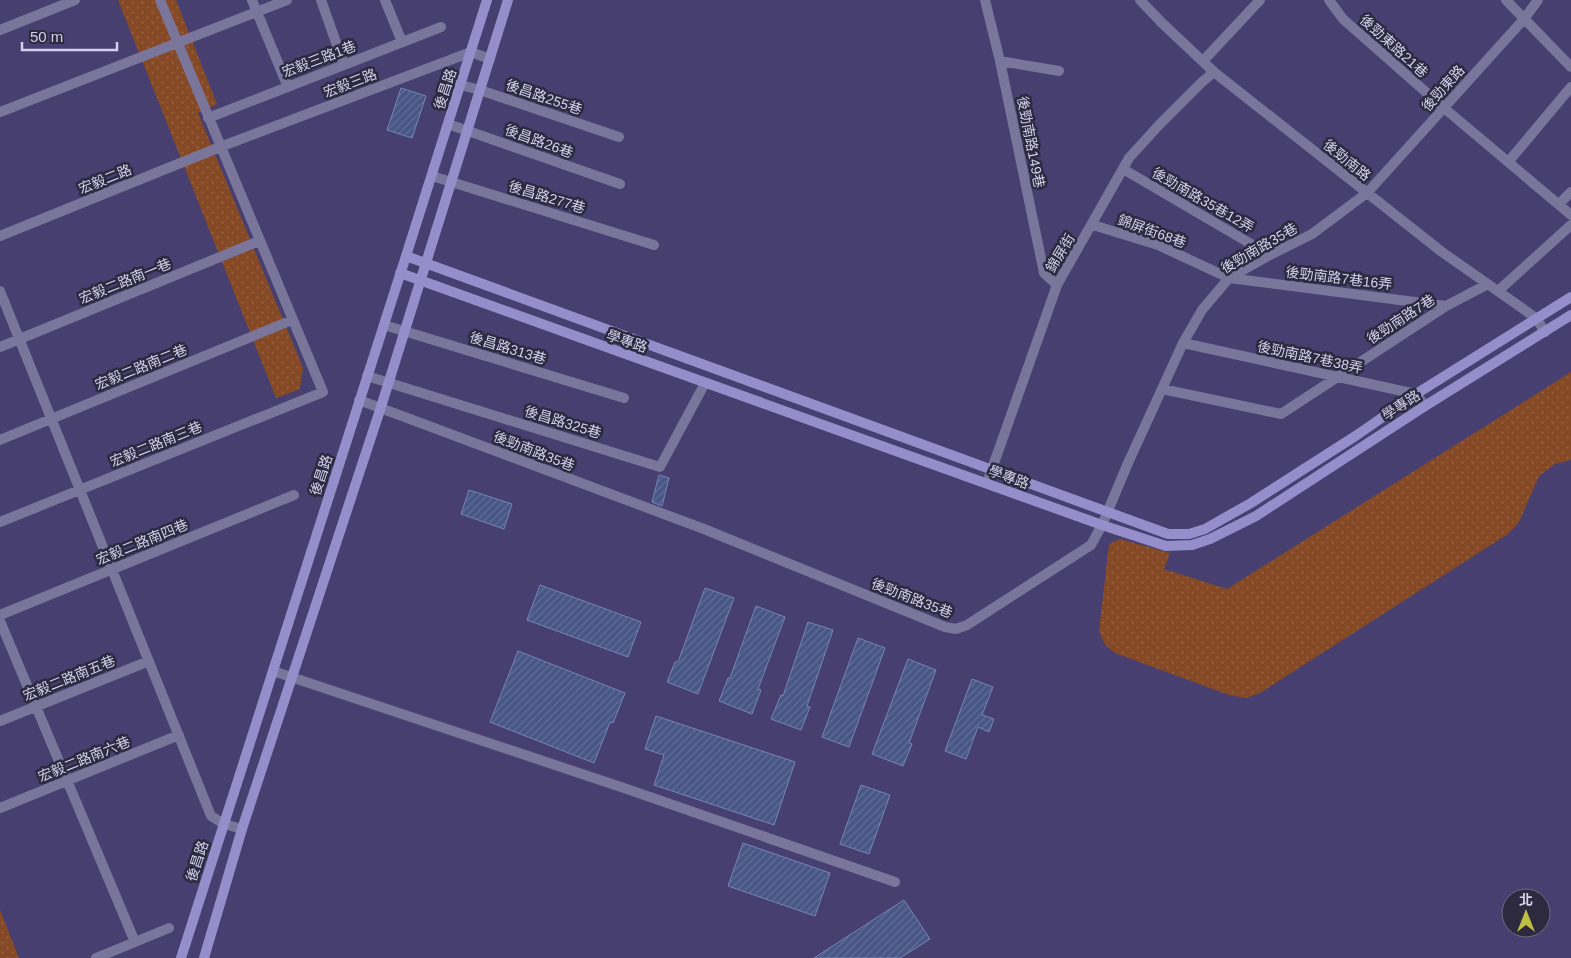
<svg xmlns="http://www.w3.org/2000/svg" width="1571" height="958" viewBox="0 0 1571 958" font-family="Helvetica,'Noto Sans TC',sans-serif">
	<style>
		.grass { fill: url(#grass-dots) }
		.building { fill: url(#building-hatch); stroke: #7485b7 }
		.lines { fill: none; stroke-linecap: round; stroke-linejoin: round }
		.street { stroke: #7a759b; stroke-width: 10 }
		.secondary { stroke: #968eca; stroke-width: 10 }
		.labels { text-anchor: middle; stroke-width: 5; stroke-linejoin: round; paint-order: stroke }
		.street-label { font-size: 14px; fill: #d3d0ed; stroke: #2d2a40 }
	</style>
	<defs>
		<pattern id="grass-dots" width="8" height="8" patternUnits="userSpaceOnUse" patternTransform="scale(1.25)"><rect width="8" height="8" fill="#854925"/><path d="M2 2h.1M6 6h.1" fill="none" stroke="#956245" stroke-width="1.8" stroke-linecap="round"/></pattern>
		<pattern id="building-hatch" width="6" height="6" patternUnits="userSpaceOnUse" patternTransform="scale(1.25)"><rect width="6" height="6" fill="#475685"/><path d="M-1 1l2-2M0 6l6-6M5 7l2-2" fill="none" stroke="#616d97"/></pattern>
	</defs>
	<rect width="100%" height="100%" fill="#473f6f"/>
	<!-- grass -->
	<path class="grass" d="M118,0H176L217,104L198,113L303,368L300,389L276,398Z
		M1571,372V460L1555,464L1539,476L1519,522L1508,534L1260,693L1246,698L1229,695L1115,653L1105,645L1099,631L1109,544L1120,539L1170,553L1164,569L1227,589Z
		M0,910L19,958H0Z"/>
	<!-- building -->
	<path class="building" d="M401,88L426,96L412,138L387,130Z
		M659,475L669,478L662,506L652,502Z
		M469,490L512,504L504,529L461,514Z
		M540,585L641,622L628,657L527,620Z
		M705,588L734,598L698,694L667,682L675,662H678Z
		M756,606L785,617L758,689L761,690L752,714L719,701L728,678H730Z
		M808,622L833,630L807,706L810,707L801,730L771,719L781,695L783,696Z
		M858,638L885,648L849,747L822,737Z
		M518,651L625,693L613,723L610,722L594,763L490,722Z
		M908,659L936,670L909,743L912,744L903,766L872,754Z
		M972,679L993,687L982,715L994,719L989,732L978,727L966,759L945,751Z
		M656,716L795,762L774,825L654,785L664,755L645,749Z
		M861,785L890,795L869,854L840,844Z
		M743,843L830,873L815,916L728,886Z
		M904,900L930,939L900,958H814Z"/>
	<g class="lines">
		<!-- street -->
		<path class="street" d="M252,0L288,87
			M321,0L344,65
			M385,0L402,42
			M985,0L1000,61L1044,273L1057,285
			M1140,0L1162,23L1214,72L1442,252L1536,318L1545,332
			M1329,0L1343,19L1444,108L1571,215
			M1506,0L1571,67
			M0,30L75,0
			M1000,61L1059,71
			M1203,61L1260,0
			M461,85L480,90L619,137
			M0,112L287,0
			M208,118L441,27
			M448,124L620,184
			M1509,161L1571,87
			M1123,169L1270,255
			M432,176L654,245
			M1559,204L1571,192
			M1093,225L1158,245L1229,278L1446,306
			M0,236L220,147L471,52L490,59
			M0,291L211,816L224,824L242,829
			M1498,291L1571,225
			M384,325L624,398
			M1183,343L1416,394L1425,406
			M0,347L259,241
			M367,376L660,467L705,383
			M1162,389L1281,414L1446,306L1488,284
			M359,400L704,529L945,627L956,629L967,625L1091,545L1102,525L1128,463L1183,343L1202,310L1229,278L1270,255L1312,234L1367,193L1524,19L1538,0
			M0,440L292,320
			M987,483L1057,285L1129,158L1159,125L1202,82L1214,72
			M0,522L323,392L160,0
			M0,615L294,495
			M0,621L135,942
			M273,671L624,788L895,882
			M0,721L149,661
			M0,808L179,735
			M96,958L169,928"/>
		<!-- secondary -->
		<path class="secondary" d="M406,256L1168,534H1189L1205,529L1251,503L1357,435L1416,394L1571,297
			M400,273L1102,525L1166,546L1192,545L1210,539L1256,516L1425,406L1571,315
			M181,958L406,256L487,0
			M204,958L242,829L381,407L508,0"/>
	</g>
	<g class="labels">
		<!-- street labels -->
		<g class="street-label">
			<text transform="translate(1394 46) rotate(42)" y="5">後勁東路21巷</text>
			<text transform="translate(319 59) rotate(-21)" y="5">宏毅三路1巷</text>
			<text transform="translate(350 83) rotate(-21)" y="5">宏毅三路</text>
			<text transform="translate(1443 88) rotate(-48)" y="5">後勁東路</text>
			<text transform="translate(445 89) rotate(-72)" y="5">後昌路</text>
			<text transform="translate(544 97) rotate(19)" y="5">後昌路255巷</text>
			<text transform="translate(539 141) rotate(20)" y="5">後昌路26巷</text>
			<text transform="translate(1031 142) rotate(79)" y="5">後勁南路149巷</text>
			<text transform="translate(1347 160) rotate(39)" y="5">後勁南路</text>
			<text transform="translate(105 179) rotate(-22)" y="5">宏毅二路</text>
			<text transform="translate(547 197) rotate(17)" y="5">後昌路277巷</text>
			<text transform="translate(1203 200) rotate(30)" y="5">後勁南路35巷12弄</text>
			<text transform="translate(1152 231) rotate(20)" y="5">錦屏街68巷</text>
			<text transform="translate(1259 248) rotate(-30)" y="5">後勁南路35巷</text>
			<text transform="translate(1060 253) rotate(-59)" y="5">錦屏街</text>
			<text transform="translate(1339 278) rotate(7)" y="5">後勁南路7巷16弄</text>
			<text transform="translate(125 281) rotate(-22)" y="5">宏毅二路南一巷</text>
			<text transform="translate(1401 319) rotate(-33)" y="5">後勁南路7巷</text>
			<text transform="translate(627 341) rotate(19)" y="5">學專路</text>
			<text transform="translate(508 348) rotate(17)" y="5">後昌路313巷</text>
			<text transform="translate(1310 357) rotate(12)" y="5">後勁南路7巷38弄</text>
			<text transform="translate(141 367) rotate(-22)" y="5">宏毅二路南二巷</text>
			<text transform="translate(1401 405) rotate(-33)" y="5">學專路</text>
			<text transform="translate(563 422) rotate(17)" y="5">後昌路325巷</text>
			<text transform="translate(156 444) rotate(-22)" y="5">宏毅二路南三巷</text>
			<text transform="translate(534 451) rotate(21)" y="5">後勁南路35巷</text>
			<text transform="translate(321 475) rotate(-72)" y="5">後昌路</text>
			<text transform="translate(1009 477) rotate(20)" y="5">學專路</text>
			<text transform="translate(142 542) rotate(-22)" y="5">宏毅二路南四巷</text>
			<text transform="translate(912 598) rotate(21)" y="5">後勁南路35巷</text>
			<text transform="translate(69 678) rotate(-22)" y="5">宏毅二路南五巷</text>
			<text transform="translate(84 759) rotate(-22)" y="5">宏毅二路南六巷</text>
			<text transform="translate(197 861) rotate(-72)" y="5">後昌路</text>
		</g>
	</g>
	<!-- north arrow -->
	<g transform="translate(1526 913)"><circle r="24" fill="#2d2a40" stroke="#6f6c85"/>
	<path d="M0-4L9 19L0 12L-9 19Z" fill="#bebf42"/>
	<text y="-8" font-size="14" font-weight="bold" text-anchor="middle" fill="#d3d0ed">北</text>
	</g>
	<!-- scale -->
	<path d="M22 42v8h95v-8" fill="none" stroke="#d3d0ed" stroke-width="2.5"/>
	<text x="30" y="42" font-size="15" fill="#d3d0ed" stroke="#2d2a40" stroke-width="4" paint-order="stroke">50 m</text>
</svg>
